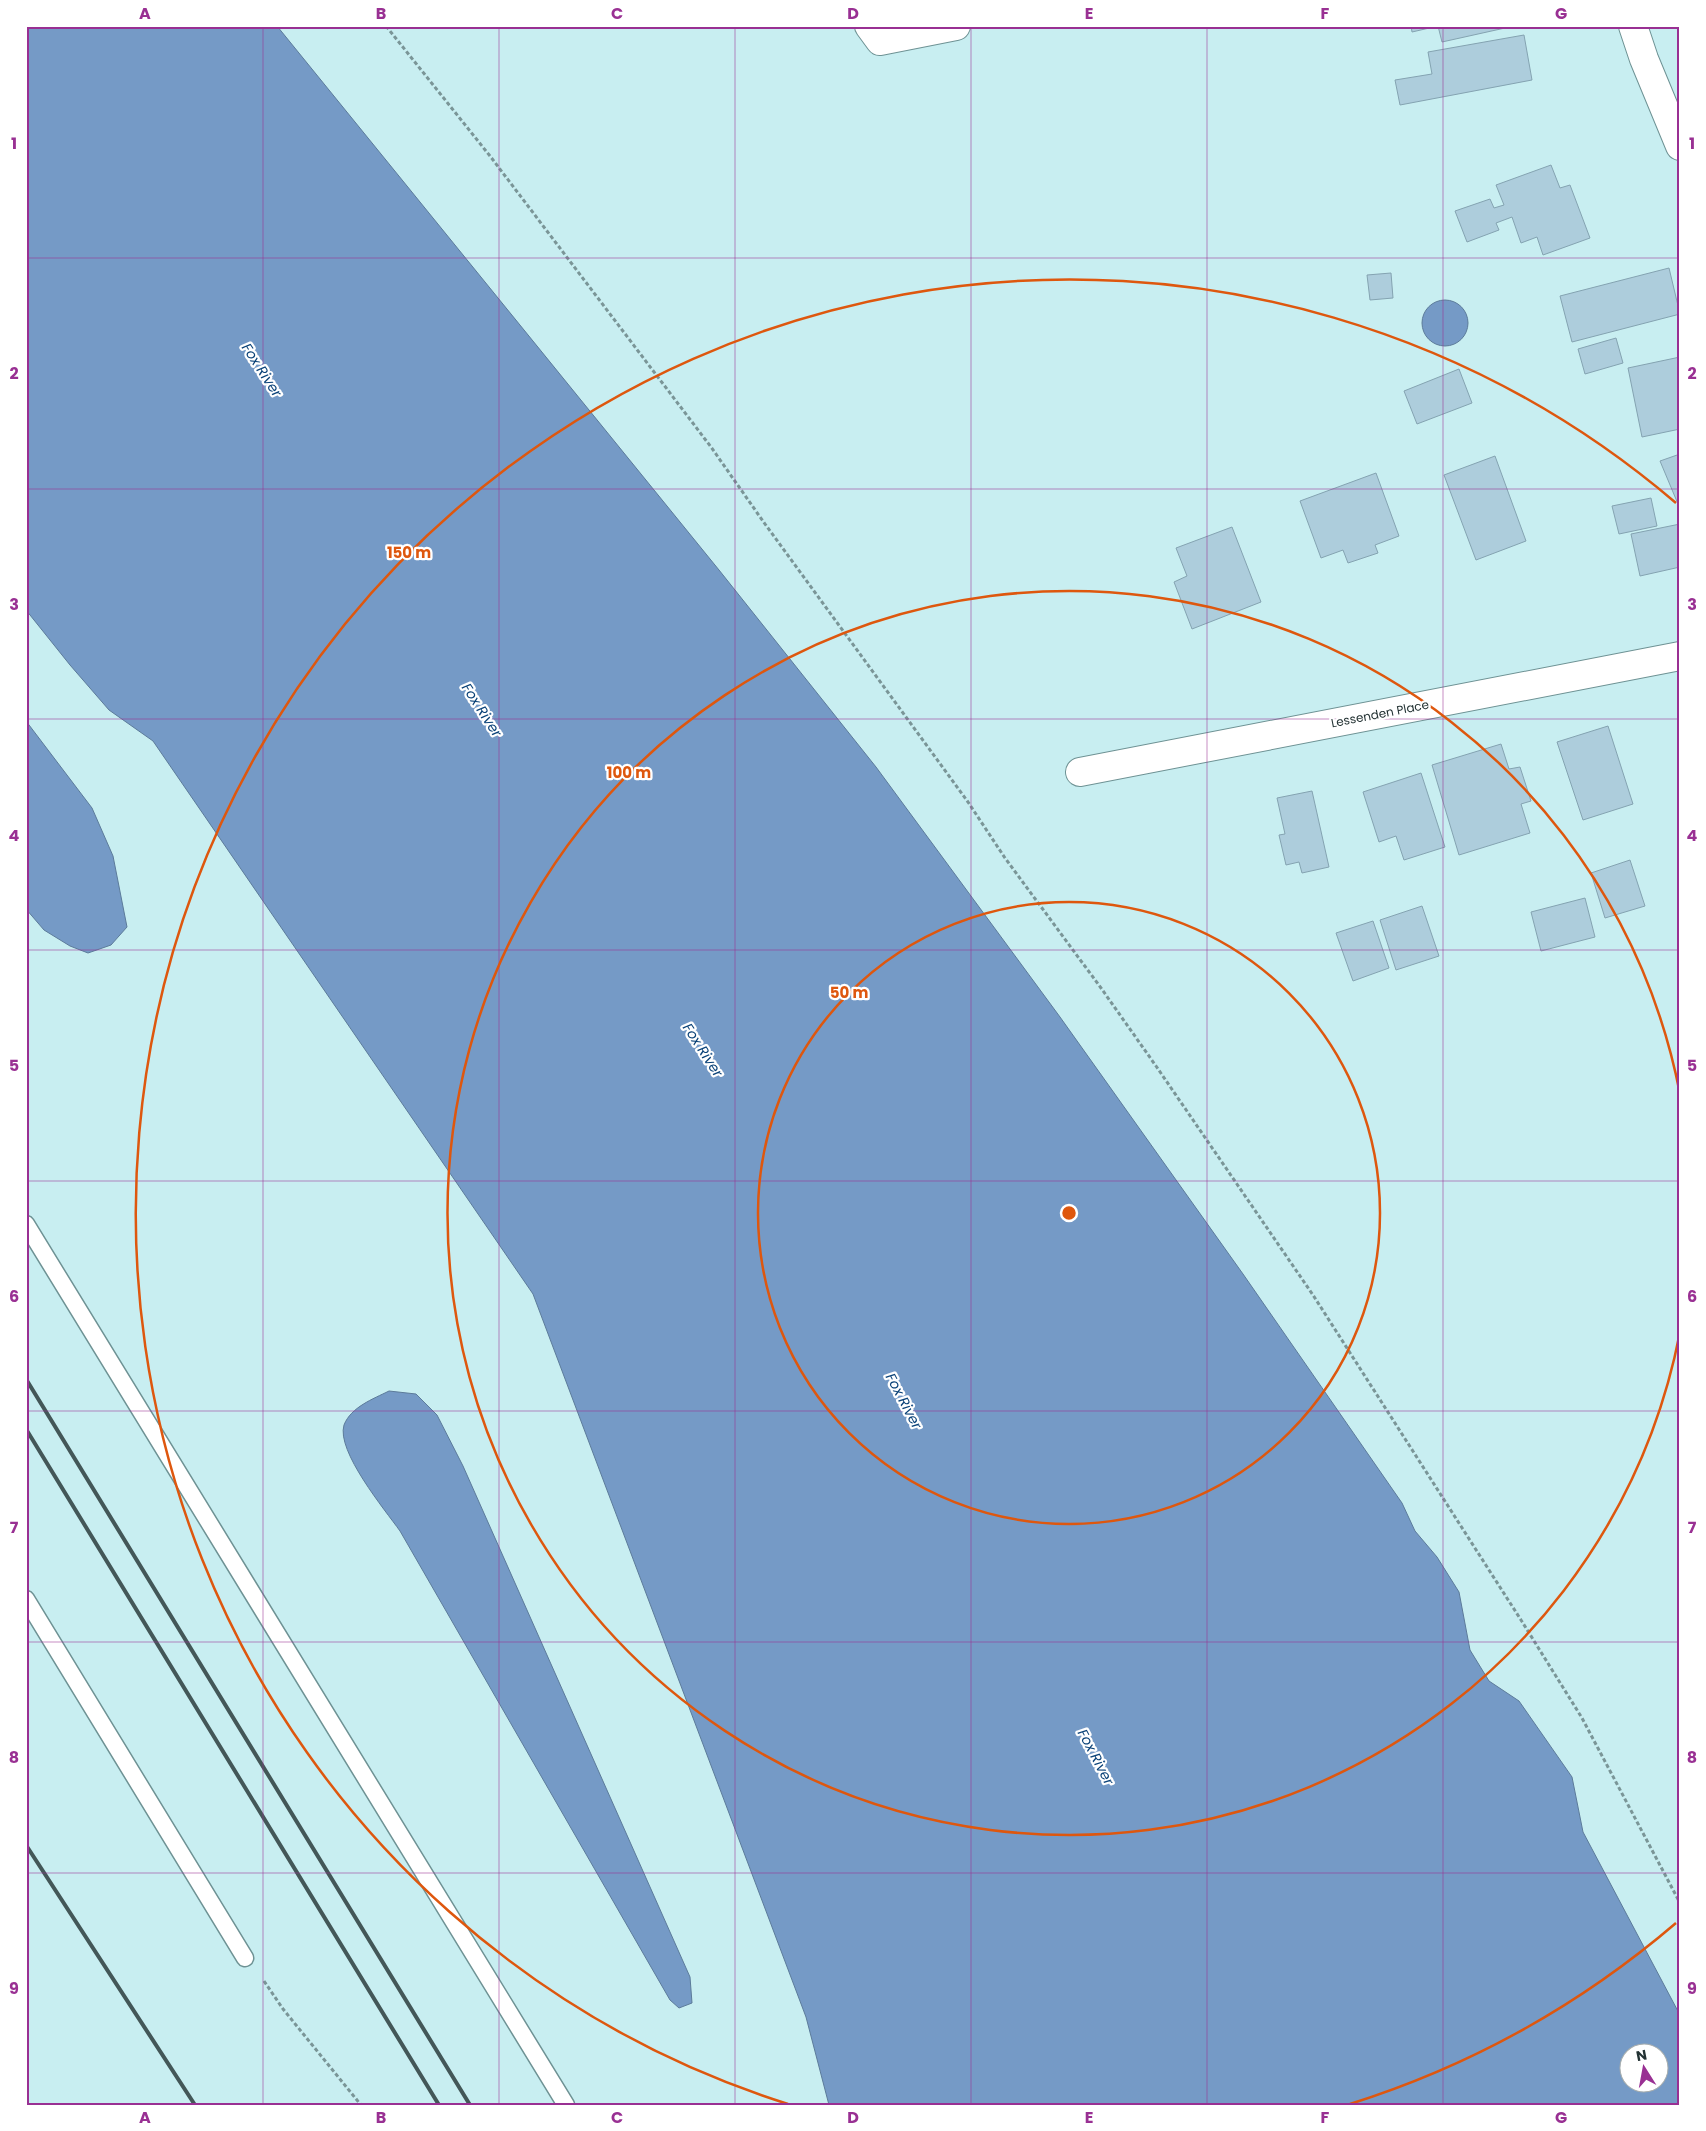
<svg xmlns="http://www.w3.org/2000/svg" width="1706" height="2131" viewBox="0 0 1706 2131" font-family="Poppins,sans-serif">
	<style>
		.water { fill: #759ac6; stroke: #5c7b9a; fill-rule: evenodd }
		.building { fill: #adcddc; stroke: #84a3b1 }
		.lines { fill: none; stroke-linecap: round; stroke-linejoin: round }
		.service-casing { stroke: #6e9294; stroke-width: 19 }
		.minor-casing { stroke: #6e9294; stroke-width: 30 }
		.path { stroke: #7a9597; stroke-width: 3; stroke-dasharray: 4 2.5; stroke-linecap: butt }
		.service { stroke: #fff; stroke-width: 16 }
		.minor { stroke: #fff; stroke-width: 28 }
		.rail { stroke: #435758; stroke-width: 4 }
		.grid { fill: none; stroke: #993093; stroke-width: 1; stroke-opacity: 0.55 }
		.ring { fill: none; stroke: #de570e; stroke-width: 2.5 }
		.labels { text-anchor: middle; stroke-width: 4.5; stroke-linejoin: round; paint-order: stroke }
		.street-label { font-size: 12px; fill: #233233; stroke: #fff }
		.water-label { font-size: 14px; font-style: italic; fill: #0a4278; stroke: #fff }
		.centre { fill: #de570e; stroke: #fff; stroke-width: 2.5 }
		.ring-label { font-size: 15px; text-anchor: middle; font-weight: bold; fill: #de570e; stroke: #fff; stroke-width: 4.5; stroke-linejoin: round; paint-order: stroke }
		.neatline { fill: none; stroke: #993093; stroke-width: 2 }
		.grid-label { font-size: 16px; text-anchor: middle; font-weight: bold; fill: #993093 }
	</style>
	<rect width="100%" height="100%" fill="#c8eef1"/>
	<!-- water -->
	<path class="water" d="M26,26H277L719,570L876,767L1060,1017L1243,1274L1402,1503L1415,1531L1437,1557L1459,1592L1470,1650L1489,1681L1519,1701L1572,1777L1583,1832L1680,2015V2105H829L806,2017L533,1294L153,741L109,710L70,665L26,610ZM1628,2054H1658V2084H1628Z
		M1422 323a23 23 0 1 1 46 0a23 23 0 1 1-46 0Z
		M26,721L92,808L113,856L127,927L111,945L88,953L70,946L44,930L26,909Z
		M389,1391L416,1394L437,1415L463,1466L690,1977L692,2003L679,2008L670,2000L400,1531C385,1510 336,1451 344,1425C351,1407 373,1399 389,1391Z"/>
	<!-- building -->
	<path class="building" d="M1411,26H1438L1412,32Z
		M1438,26H1514L1442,42Z
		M1524,35L1532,80L1400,105L1395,80L1432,74L1428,52Z
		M1551,165L1560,188L1570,185L1590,238L1543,255L1537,237L1521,243L1512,217L1496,223L1499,230L1467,242L1455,211L1490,199L1494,208L1504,205L1496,185Z
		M1669,268L1680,314L1572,342L1560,296Z
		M1391,273L1393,298L1370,300L1367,275Z
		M1616,338L1623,363L1585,374L1578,349Z
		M1680,357V429L1642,437L1628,368Z
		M1459,369L1472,403L1417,424L1404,391Z
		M1680,454V503L1678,504L1660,461Z
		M1495,456L1526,541L1476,560L1444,475Z
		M1376,473L1399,536L1375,545L1378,553L1348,563L1343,550L1321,558L1300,501Z
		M1651,498L1657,526L1619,534L1612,506Z
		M1680,524V567L1640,576L1631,534Z
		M1232,527L1261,602L1192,629L1174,582L1187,576L1176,548Z
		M1608,726L1633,804L1583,820L1557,742Z
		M1501,744L1509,769L1520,767L1531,801L1521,804L1530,833L1459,855L1432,765Z
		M1421,773L1445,847L1404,860L1396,836L1379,842L1363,792Z
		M1312,791L1329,867L1302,873L1299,862L1286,865L1279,835L1285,834L1277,798Z
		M1630,860L1645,906L1605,918L1591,873Z
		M1585,898L1595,937L1541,951L1531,912Z
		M1422,906L1439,956L1396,970L1380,920Z
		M1373,921L1389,968L1353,981L1336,933Z"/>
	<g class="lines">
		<defs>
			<path id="service" d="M26,1224L566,2105
				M26,1599L245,1958"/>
			<path id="minor" d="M869,26L880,41L956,26
				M1633,26L1644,59L1680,146
				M1080,772L1680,656"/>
		</defs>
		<!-- service casing -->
		<use href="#service" class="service-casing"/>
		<!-- minor casing -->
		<use href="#minor" class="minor-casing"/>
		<!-- path -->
		<path class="path" d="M386,26L490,156L711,447L765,524L968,802L1005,858L1101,988L1156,1066L1313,1295L1521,1620L1582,1718L1680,1903
			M264,1981L283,2009L361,2105"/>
		<!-- service -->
		<use href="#service" class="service"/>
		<!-- minor -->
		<use href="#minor" class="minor"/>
		<!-- rail -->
		<path class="rail" d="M26,1379L470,2105
			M26,1429L439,2105
			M26,1845L195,2105"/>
	</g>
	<!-- grid -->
	<path class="grid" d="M263,26V2105M499,26V2105M735,26V2105M971,26V2105M1207,26V2105M1443,26V2105M26,258H1680M26,489H1680M26,719H1680M26,950H1680M26,1181H1680M26,1411H1680M26,1642H1680M26,1873H1680"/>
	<!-- distance rings -->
	<g class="ring">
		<circle cx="1069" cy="1213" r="311"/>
		<path d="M1680 1332A622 622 0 1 1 1680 1094"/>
		<path d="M1676 1923A934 934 0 0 1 1350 2104M788 2104A934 934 0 1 1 1676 503"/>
	</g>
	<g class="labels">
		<!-- street labels -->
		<g class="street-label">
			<text transform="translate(1380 714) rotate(-11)" y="4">Lessenden Place</text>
		</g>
		<!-- water labels -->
		<g class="water-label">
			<text transform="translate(262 370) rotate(57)" y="5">Fox River</text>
			<text transform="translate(482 710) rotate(57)" y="5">Fox River</text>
			<text transform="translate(703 1050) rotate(57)" y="5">Fox River</text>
			<text transform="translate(904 1401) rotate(62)" y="5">Fox River</text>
			<text transform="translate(1096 1757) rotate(62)" y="5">Fox River</text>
		</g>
	</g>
	<circle cx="1069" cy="1213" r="8" class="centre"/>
	<g class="ring-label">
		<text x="409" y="558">150 m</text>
		<text x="629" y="778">100 m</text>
		<text x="849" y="998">50 m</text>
	</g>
	<!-- border -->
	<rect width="1706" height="2131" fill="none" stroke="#ffffff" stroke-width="55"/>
	<!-- north arrow -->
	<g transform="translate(1644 2068) rotate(349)"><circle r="24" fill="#ffffff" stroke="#a7adad"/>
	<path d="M0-4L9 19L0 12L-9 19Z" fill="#993093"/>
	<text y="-8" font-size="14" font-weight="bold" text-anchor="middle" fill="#233233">N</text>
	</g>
	<rect x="28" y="28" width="1650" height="2076" class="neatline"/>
	<g class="grid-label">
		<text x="145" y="19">A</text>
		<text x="381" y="19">B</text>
		<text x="617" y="19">C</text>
		<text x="853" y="19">D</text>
		<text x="1089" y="19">E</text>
		<text x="1325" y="19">F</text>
		<text x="1561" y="19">G</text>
		<text x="14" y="149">1</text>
		<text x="1692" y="149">1</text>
		<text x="14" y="379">2</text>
		<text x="1692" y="379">2</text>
		<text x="14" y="610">3</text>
		<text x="1692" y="610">3</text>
		<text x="14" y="841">4</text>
		<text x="1692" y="841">4</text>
		<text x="14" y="1071">5</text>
		<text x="1692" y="1071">5</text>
		<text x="14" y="1302">6</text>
		<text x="1692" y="1302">6</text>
		<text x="14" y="1533">7</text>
		<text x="1692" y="1533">7</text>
		<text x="14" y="1763">8</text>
		<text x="1692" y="1763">8</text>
		<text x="14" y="1994">9</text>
		<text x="1692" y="1994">9</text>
		<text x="145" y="2123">A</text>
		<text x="381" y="2123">B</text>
		<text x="617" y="2123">C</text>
		<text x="853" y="2123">D</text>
		<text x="1089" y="2123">E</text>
		<text x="1325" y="2123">F</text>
		<text x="1561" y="2123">G</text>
	</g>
</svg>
